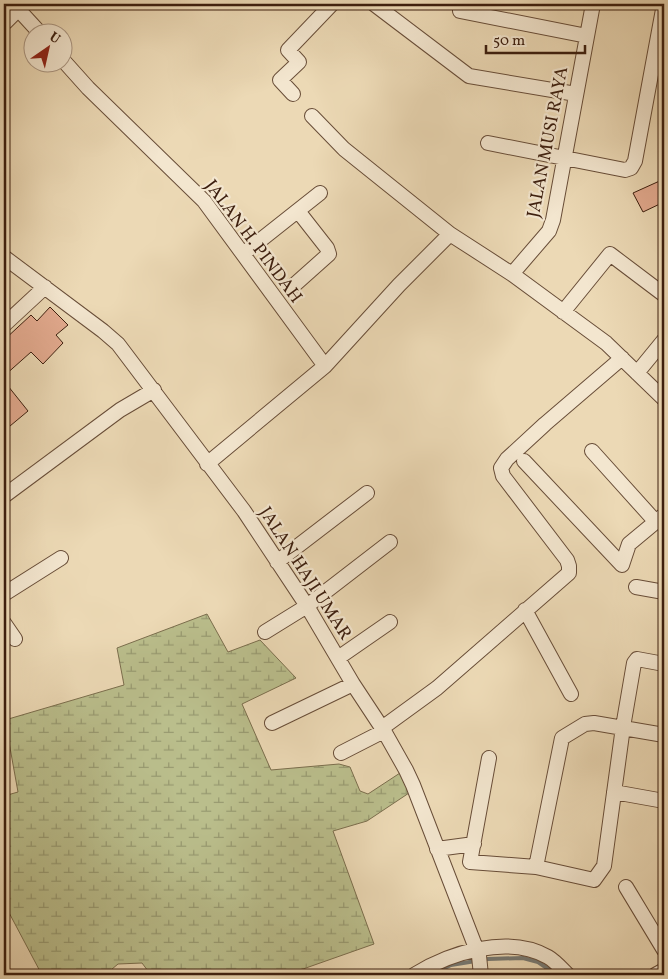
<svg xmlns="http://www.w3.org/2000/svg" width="668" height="979" viewBox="0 0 668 979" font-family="Vollkorn,serif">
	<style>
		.wetland { fill: url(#wetland-marsh); stroke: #7b6e4d }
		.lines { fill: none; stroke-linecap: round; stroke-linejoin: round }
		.stream { stroke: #777a75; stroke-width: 4 }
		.building { fill: #e4ab90; stroke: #3c1e0e }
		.minor-casing { stroke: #684d38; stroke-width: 16 }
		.tertiary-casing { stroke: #684d38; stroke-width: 20 }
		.minor { stroke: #f3e6cf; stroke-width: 14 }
		.tertiary { stroke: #f3e6cf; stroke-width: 18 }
		.labels { text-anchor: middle; stroke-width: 4.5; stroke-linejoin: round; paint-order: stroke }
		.street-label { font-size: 18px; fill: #3c1e0e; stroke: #f3e6cf }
	</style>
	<defs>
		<pattern id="wetland-marsh" width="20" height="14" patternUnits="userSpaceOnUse" patternTransform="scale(1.25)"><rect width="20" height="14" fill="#babe8c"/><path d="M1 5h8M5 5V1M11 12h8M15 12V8" fill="none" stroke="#989a71"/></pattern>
	</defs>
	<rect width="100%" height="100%" fill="#ecd9b5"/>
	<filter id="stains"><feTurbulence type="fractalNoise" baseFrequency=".004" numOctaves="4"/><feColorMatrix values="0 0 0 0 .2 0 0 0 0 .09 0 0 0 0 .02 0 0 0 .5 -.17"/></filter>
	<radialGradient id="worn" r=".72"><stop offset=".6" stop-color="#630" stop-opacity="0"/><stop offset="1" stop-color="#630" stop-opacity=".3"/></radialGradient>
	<!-- wetland -->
	<path class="wetland" d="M207,614L228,652L260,640L296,678L242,704L271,770L339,764L350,767L360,791L368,794L400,773L409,793L367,821L333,831L374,944L286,975H151L142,963L118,964L105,975H42L6,907H4V796L18,792L5,720L124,685L117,648Z"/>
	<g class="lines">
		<!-- stream -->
		<path class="stream" d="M430,975L451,965L488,959L523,958L538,962L557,975"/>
	</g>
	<!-- building -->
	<path class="building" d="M664,179V202L643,212L633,193Z
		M50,307L68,325L56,335L63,343L43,364L31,352L4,376V340L31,315L37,321Z
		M4,381L28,411L4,431Z"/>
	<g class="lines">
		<defs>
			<path id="minor" d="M374,4L469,76L576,94
				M17,8L39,32
				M460,11L587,36
				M62,59L88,88L204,201L325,366
				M293,94L280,80L299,62L288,50L332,4
				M312,116L344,149L450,234L512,274L606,343L664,399
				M488,143L625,170L631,168L635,161L664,4
				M243,254L320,193
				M4,257L103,331L118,344L244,511L307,606L353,684L384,731L406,770L413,785L479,956L481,975
				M512,274L549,231L553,220L593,4
				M292,287L329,254L327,248L298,211
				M563,312L610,254L663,294
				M4,325L45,287
				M637,373L664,340
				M592,451L655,521
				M524,461L622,565L629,544L664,515
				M207,464L325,366L399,285L450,234
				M4,496L120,410L154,390
				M277,562L367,493
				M636,587L664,592
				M4,594L61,558
				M525,610L571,694
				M4,623L15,639
				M265,632L307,606L390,542
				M338,658L390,622
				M272,723L353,684
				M382,728L437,688L569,573V566L567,560L503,476L501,468L507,459L545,424L622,358
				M341,753L384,731
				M489,758L470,862L536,867L594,880L604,866L623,727L634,663L637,659L664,664
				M614,792L664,801
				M437,849L474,844
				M536,867L562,738L585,724L594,723L664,735
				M626,887L664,950
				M414,975C449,953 508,934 548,957C555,961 562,969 568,975
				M655,975L664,970"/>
			<path id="tertiary" d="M4,21L21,4"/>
		</defs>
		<!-- minor casing -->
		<use href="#minor" class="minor-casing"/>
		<!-- tertiary casing -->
		<use href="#tertiary" class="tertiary-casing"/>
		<!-- minor -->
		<use href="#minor" class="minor"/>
		<!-- tertiary -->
		<use href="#tertiary" class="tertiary"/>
	</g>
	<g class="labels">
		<!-- street labels -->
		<g class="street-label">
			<text transform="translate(547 142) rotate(-79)" y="6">JALAN MUSI RAYA</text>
			<text transform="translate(254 241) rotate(53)" y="6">JALAN H. PINDAH</text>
			<text transform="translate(306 573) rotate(57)" y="6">JALAN HAJI UMAR</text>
		</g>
	</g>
	<!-- margin -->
	<rect width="668" height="979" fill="none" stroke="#ecd9b5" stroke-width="20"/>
	<rect x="5" y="5" width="658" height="969" fill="none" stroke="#3c1e0e" stroke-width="2.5"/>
	<rect x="10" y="10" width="648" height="959" fill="none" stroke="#3c1e0e"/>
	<!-- north arrow -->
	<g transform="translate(48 48) rotate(34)"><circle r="24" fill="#f3e6cf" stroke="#aa9682"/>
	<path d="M0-4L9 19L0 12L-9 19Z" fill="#8f2418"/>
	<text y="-8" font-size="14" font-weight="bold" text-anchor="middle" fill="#3c1e0e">U</text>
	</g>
	<!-- scale -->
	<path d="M486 45v8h99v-8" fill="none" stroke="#3c1e0e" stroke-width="2.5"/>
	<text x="493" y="45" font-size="15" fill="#3c1e0e" stroke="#f3e6cf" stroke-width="4" paint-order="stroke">50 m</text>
	<rect width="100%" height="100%" filter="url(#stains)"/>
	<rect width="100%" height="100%" fill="url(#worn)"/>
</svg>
